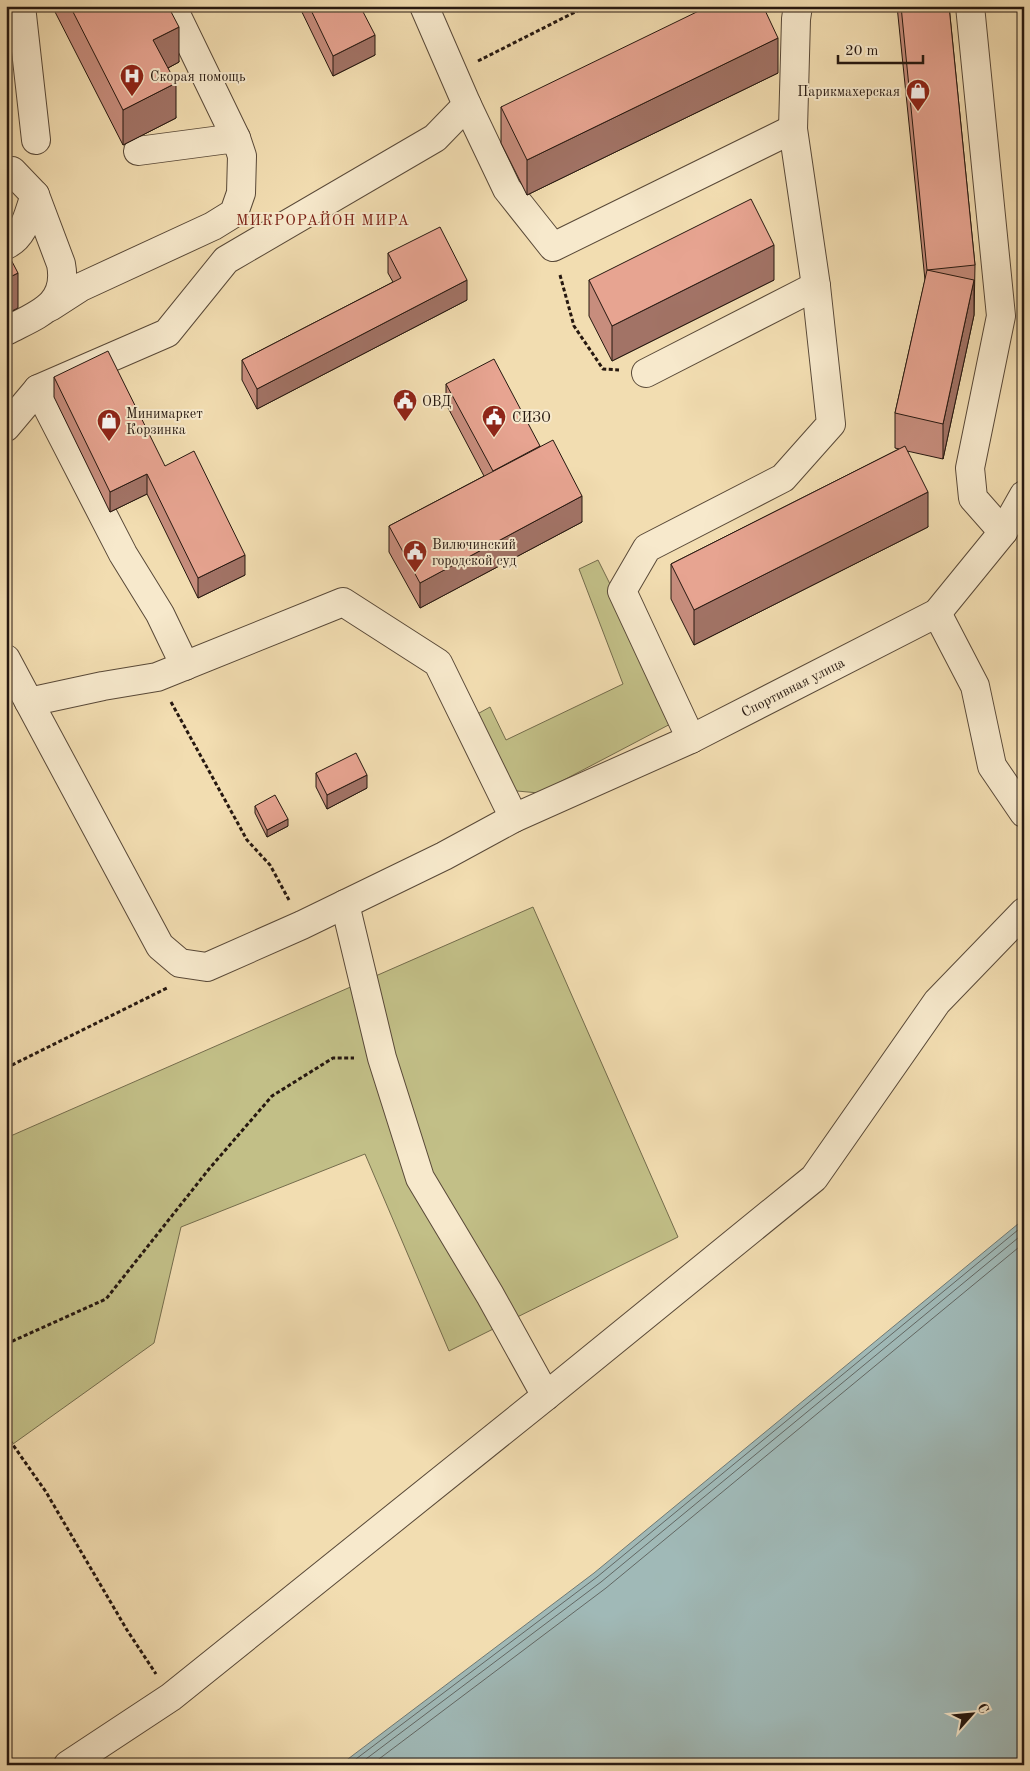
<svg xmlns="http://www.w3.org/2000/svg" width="1030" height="1771" viewBox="0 0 1030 1771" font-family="'Old Standard TT',serif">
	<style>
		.green { fill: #c2bf87; stroke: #746c4c }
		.water { fill: #a0b9b7; stroke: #6f7974 }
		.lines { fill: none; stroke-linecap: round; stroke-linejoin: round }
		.shore { stroke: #636864; stroke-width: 1 }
		.minor-casing { stroke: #594938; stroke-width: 30 }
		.path { stroke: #261810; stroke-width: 3; stroke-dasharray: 4 2.5; stroke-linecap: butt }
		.minor { stroke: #f7e9cc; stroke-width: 28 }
		.wall { fill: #c78d7d; stroke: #261810 }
		.shaded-wall { fill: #a27366; stroke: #261810 }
		.building { fill: #e7a491; stroke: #261810 }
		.labels { text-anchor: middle; stroke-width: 4; stroke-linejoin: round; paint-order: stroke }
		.poi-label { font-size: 14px; fill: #261810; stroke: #f7e9cc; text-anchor: start }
		.street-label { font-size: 14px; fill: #261810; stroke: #f7e9cc }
		.neighbourhood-label { font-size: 15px; letter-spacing: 1px; fill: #7a1f14; stroke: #f7e9cc }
	</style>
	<rect width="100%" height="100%" fill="#f2ddb1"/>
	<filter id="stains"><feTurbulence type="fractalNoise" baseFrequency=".004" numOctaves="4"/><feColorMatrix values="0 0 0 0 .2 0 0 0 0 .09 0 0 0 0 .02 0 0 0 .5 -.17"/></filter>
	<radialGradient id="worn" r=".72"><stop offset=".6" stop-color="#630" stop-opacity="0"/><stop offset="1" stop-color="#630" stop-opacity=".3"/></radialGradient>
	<!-- green -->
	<path class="green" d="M598,560L678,720L539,793L517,791L506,781L472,717L490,707L506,740L623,684L579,569Z
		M533,907L678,1237L449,1351L365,1154L181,1227L154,1343L6,1449V1138Z"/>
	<!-- water -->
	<path class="water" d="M1024,1219V1765H340L594,1573Z"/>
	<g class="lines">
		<!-- shore -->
		<path class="shore" d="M348,1765L597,1577L1024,1225
			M358,1765L601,1582L1024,1233
			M371,1765L606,1588L1024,1243"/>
		<defs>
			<g id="minor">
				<path d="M21,6L36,140"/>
				<path d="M172,6L236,138"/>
				<path d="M970,6L1001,316L970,468L973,498L1003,532"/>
				<path d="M467,105L507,189L553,247L793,129"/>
				<path d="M12,171L35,195"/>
				<path d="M6,245C25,236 28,214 35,195L61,264C69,306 36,315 6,331"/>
				<path d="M50,307L81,287L213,226L234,213L241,193L242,156L236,138L138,151"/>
				<path d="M646,373L816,286"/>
				<path d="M38,389L123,554L160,614L185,666"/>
				<path d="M6,427L38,389L167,333L226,260L435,138L467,105L424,6"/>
				<path d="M937,613L975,686L992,766L1024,813"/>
				<path d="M6,659L29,702L103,686L157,677L343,602L438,663L514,818"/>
				<path id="s1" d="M29,702L160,946L180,963L207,967L302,925L444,856L514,818L691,739L937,613L1003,532L1024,495"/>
				<path d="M691,739L622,591L647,548L783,478L831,424L816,286L793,129L796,19L798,6"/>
				<path d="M345,904L382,1058L420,1178L490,1295L546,1396"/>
				<path d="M68,1765L171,1697L546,1396L814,1178L937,1002L1024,912"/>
			</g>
		</defs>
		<!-- minor casing -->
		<use href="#minor" class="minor-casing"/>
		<!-- path -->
		<path class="path" d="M478,61L587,6
			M560,275L574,326L603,369L619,370
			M171,702L247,840L270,865L289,900
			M6,1068L167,988
			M6,1344L106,1299L209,1169L272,1096L333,1058H354
			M6,1435L46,1492L127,1630L156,1674"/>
		<!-- minor -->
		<use href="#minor" class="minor"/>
	</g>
	<!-- wall -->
	<path class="wall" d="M52,6H168L179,62L168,68L176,118L123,145Z
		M299,6H360L375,55L333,76Z
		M897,6H949L975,265L974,315L943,459L907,451L928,527L694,645L671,599V564L899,449L895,448V413L925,280Z
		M778,73L527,195L501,143V107Z
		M388,253L467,300L257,409L242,380V360L393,282L388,273Z
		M589,280H774L612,361L589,316Z
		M54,377L165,466L245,575L198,598L147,494L110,512L54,397Z
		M446,384L540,446L582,522L420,608L389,552V526L484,476L446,404Z
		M316,773L367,788L327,809L316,787Z
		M255,806L288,826L267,837L255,813Z"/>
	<!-- shaded-wall -->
	<path class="shaded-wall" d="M491,6H497L491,9Z
		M179,27V62L153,76V40Z
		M375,35V55L333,76V56Z
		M778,38V73L527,195V160Z
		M176,83V118L123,145V110Z
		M774,245V280L612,361V326Z
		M18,273V308L6,314V279Z
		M467,280V300L257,409V389Z
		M974,280V315L943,459V424Z
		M147,474V494L110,512V492Z
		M928,492V527L694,645V610Z
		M582,496V522L420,608V583Z
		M245,555V575L198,598V578Z
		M367,775V788L327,809V795Z
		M288,819V826L267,837V830Z"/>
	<!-- building -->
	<path class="building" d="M70,6H168L179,27L153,40L176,83L123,110Z
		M309,6H360L375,35L333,56Z
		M709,6H763L778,38L527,160L501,107Z
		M901,6H949L975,265L927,270Z
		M751,199L774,245L612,326L589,280Z
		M440,227L467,280L257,389L242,360L401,278L388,253Z
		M6,250L18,273L6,279Z
		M927,270L974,280L943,424L895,413Z
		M108,351L165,466L194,451L245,555L198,578L147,474L110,492L54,377Z
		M494,359L540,446L493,471L446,384Z
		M553,440L582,496L420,583L389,526Z
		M905,446L928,492L694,610L671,564Z
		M356,753L367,775L327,795L316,773Z
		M275,795L288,819L267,830L255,806Z"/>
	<!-- icons -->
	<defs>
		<symbol id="hospital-pin" viewBox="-11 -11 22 30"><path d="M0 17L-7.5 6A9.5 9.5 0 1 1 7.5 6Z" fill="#8f2418" stroke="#f7e9cc"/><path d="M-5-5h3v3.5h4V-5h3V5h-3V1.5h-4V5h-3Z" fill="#fff"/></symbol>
		<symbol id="shop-pin" viewBox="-11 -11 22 30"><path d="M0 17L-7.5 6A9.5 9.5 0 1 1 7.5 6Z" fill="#8f2418" stroke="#f7e9cc"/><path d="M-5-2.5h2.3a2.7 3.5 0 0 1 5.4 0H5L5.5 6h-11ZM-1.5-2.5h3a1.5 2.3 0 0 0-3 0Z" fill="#fff"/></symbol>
		<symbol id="civic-pin" viewBox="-11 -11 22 30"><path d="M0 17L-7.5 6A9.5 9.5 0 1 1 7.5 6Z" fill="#8f2418" stroke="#f7e9cc"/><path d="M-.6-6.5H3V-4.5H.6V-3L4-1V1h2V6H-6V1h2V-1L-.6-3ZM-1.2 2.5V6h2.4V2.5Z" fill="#fff"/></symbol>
	</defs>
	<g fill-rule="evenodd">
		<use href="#hospital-pin" x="118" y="62" width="28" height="38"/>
		<use href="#shop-pin" x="904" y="77" width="28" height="38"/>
		<use href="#civic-pin" x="391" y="387" width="28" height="38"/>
		<use href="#civic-pin" x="480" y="403" width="28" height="38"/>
		<use href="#shop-pin" x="95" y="407" width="28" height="38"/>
		<use href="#civic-pin" x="401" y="538" width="28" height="38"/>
	</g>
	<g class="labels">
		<!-- poi labels -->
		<g class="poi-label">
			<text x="150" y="81">Скорая помощь</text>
			<text x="900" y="96" text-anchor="end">Парикмахерская</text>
			<text x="422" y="406">ОВД</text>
			<text x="126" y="418">Минимаркет<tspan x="126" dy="16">Корзинка</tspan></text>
			<text x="512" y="422">СИЗО</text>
			<text x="432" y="549">Вилючинский<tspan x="432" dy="16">городской суд</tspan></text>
		</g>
		<!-- street labels -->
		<g class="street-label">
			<text dy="5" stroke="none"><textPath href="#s1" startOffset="980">Спортивная улица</textPath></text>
		</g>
		<!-- neighbourhood labels -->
		<g class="neighbourhood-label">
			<text x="323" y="225">МИКРОРАЙОН МИРА</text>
		</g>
	</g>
	<!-- margin -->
	<rect width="1030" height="1771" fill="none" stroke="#f2ddb1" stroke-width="25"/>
	<rect x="8" y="8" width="1015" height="1756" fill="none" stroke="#261810" stroke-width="2.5"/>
	<rect x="12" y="12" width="1005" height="1746" fill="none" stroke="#261810"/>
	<!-- north arrow -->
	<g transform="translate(972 1714) rotate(63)" stroke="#f7e9cc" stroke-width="4" paint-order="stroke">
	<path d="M0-4L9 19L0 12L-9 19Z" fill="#261810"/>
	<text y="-8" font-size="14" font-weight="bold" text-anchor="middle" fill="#261810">С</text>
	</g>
	<!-- scale -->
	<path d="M838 55v8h85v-8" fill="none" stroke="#261810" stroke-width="2.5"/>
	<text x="845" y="55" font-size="15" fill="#261810" stroke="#f7e9cc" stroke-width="4" paint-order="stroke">20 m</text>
	<rect width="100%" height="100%" filter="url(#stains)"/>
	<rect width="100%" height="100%" fill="url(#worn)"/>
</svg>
